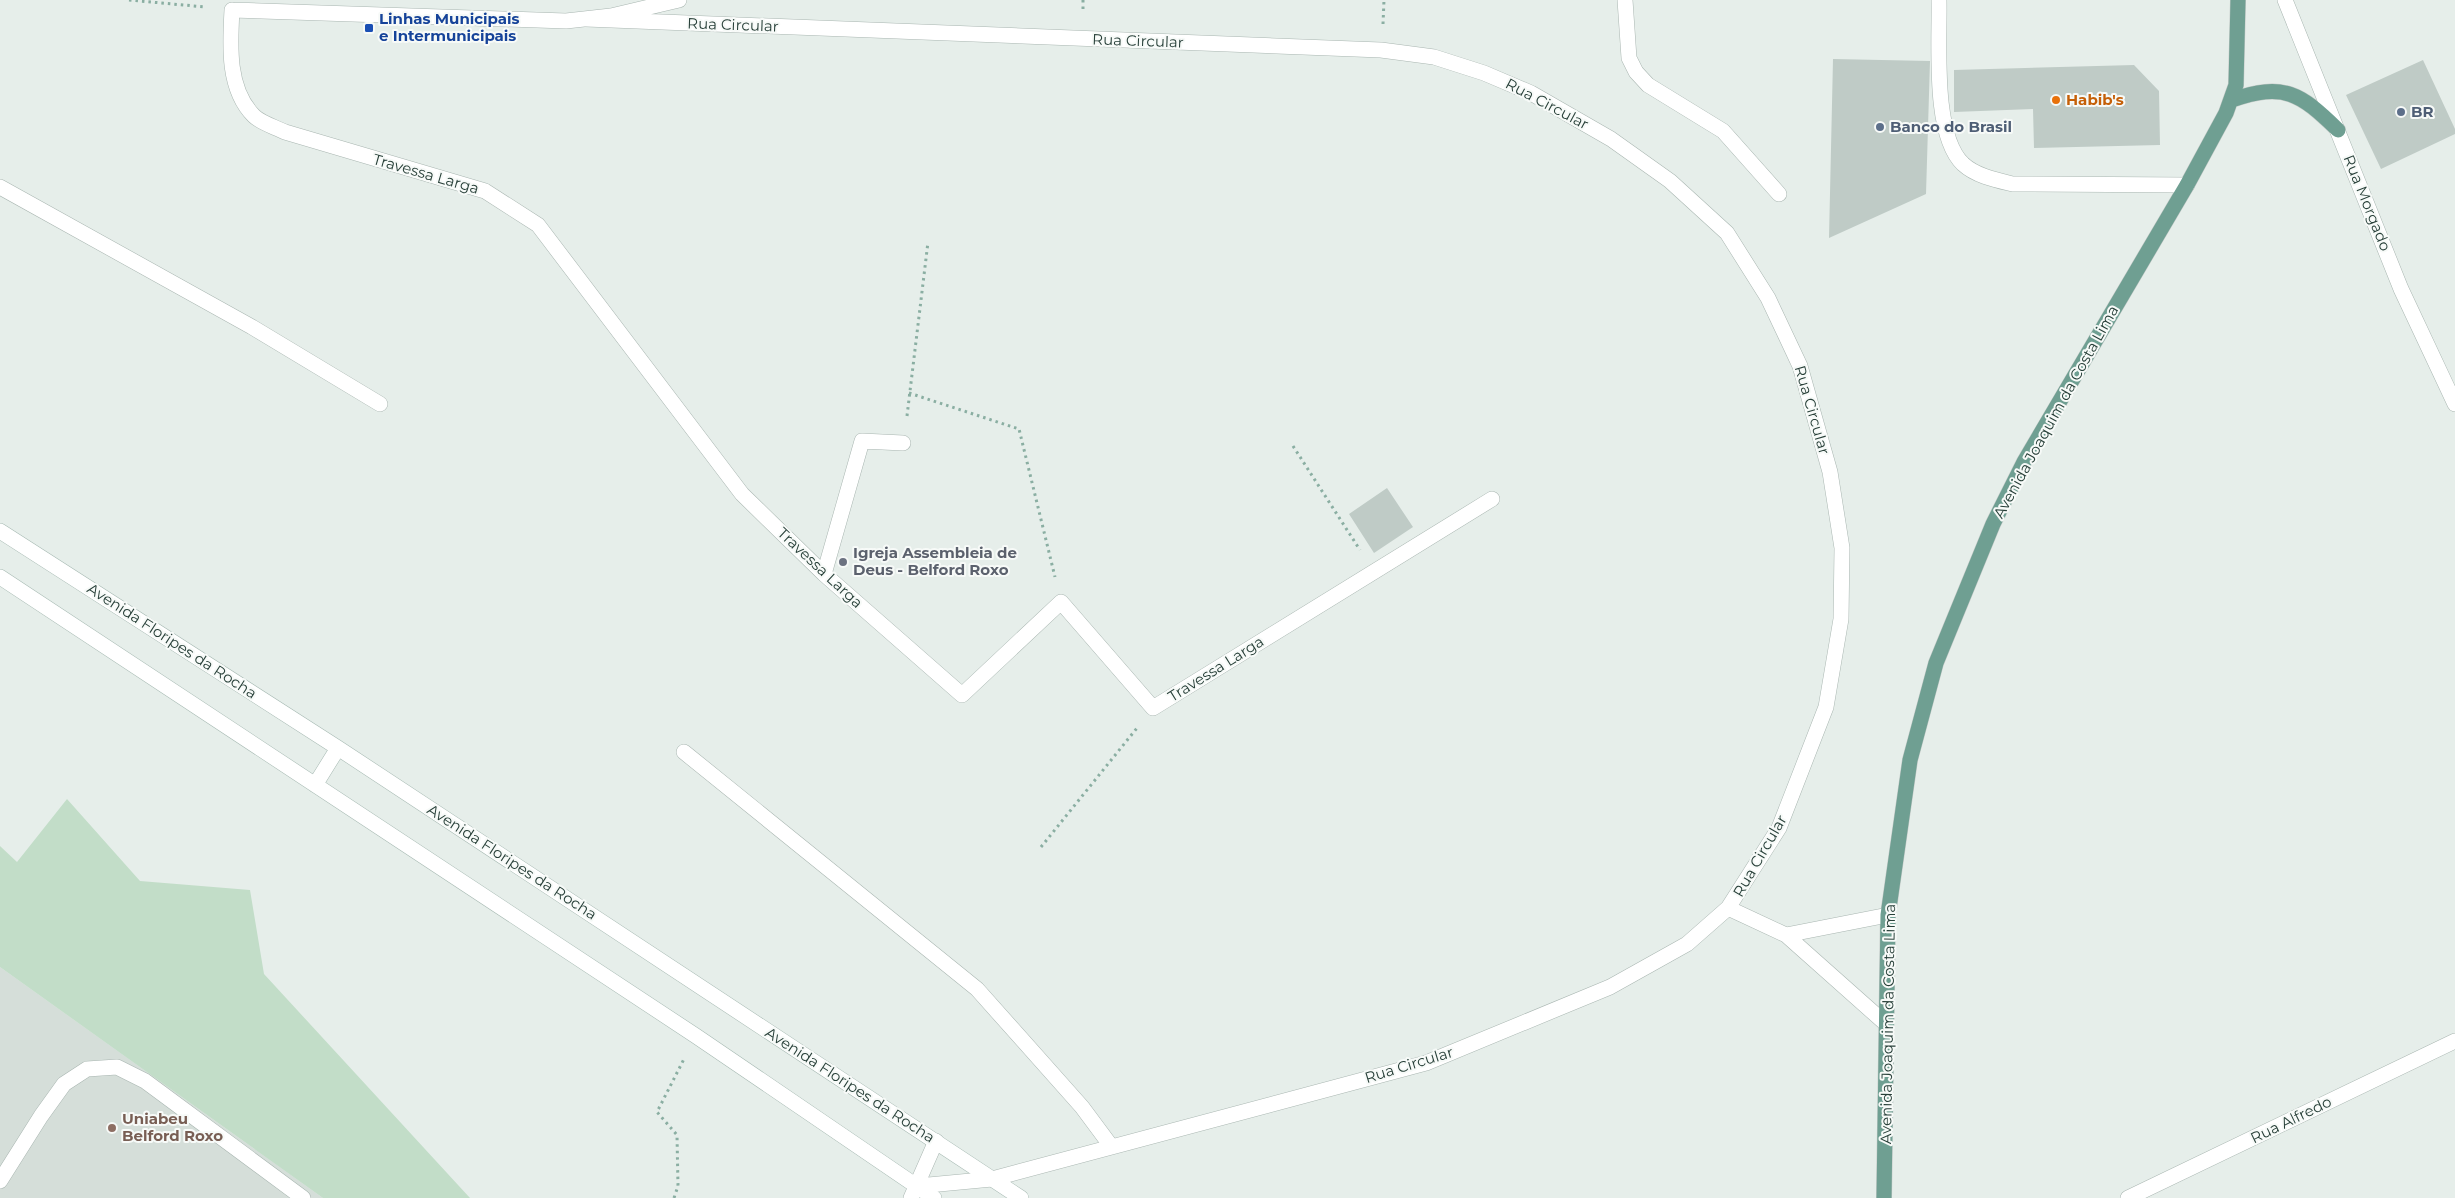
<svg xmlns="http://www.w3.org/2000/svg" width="2455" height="1198" viewBox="0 0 2455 1198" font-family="Montserrat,sans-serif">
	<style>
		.built { fill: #d5ded9 }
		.green { fill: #c2ddc8 }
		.building { fill: #bfcbc6 }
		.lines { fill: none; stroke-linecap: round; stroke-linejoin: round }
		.lane-casing { stroke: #a9b6b1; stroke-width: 16 }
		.street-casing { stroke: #a9b6b1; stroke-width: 16 }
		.secondary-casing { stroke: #a6b9b2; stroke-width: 16 }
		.primary-casing { stroke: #c3c9c7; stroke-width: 16 }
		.path { stroke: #8aaea2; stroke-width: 3; stroke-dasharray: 2.5 4; stroke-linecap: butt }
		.lane { stroke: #fff; stroke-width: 15 }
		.street { stroke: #fff; stroke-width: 15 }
		.secondary { stroke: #fff; stroke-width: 15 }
		.primary { stroke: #6f9f92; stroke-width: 15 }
		.transit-dot { fill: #1a4fb4; stroke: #f7faf8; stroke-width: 2 }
		.food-dot { fill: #e8710a; stroke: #f7faf8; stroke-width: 2 }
		.service-dot { fill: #5c6f8a; stroke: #f7faf8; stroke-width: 2 }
		.worship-dot { fill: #6b7280; stroke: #f7faf8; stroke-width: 2 }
		.education-dot { fill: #8d6e63; stroke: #f7faf8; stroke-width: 2 }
		.labels { text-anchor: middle; stroke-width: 4; stroke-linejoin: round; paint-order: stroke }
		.transit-label { font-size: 15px; font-weight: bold; fill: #164399; stroke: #f7faf8; text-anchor: start }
		.street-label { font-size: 15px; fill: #273f38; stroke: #f7faf8 }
		.food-label { font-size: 15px; font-weight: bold; fill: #c56008; stroke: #f7faf8; text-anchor: start }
		.service-label { font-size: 15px; font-weight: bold; fill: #4e5e75; stroke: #f7faf8; text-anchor: start }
		.worship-label { font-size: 15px; font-weight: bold; fill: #5b616d; stroke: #f7faf8; text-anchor: start }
		.education-label { font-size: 15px; font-weight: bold; fill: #785e54; stroke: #f7faf8; text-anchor: start }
	</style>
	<rect width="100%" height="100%" fill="#e6eeea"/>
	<!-- built -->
	<path class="built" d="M0,967L126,1057L323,1198H0Z"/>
	<!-- green -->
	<path class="green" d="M67,799L140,881L250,890L264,974L470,1198H323L0,967V846L17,862Z"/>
	<!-- building -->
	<path class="building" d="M1833,59L1930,61L1926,194L1829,238Z
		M2423,60L2455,129V134L2381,169L2346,95Z
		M2134,65L2159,91L2160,145L2034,148L2033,109L1954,112V70Z
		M1387,488L1413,527L1374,553L1349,514Z"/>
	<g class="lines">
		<defs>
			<path id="lane" d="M1625,0L1629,58L1636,72L1648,85L1723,131L1779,194
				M1939,0C1940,42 1932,134 1963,164C1976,176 1996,180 2013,184L2187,185
				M0,187L252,327L380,404
				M684,752L977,989L1082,1107L1111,1146
				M0,1181L41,1116L64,1084L87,1069L117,1067L145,1081L303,1198"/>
			<path id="street" d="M2285,0L2401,289L2455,404
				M232,10C230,45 227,89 254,116C261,123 275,127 285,132L485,191L538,225L742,494L824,574L962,695L1061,602L1153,708L1492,499
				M232,10L566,21L611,16L679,0
				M586,19L1381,50L1434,57L1484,73L1531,93L1611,139L1670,181L1727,233L1768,298L1800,366L1830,472L1842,548L1841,619L1826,707L1779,828L1728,908L1687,944L1610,987L1426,1063L992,1179L918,1186
				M824,574L862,441L903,443
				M1728,908L1786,935L1885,1023
				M1786,935L1888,915
				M911,1198L936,1141
				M2128,1198L2455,1041"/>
			<path id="secondary" d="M0,531L338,748L1021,1198
				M0,577L696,1036L934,1198
				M315,785L338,748"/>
			<path id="primary" d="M2232,100C2284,82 2300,93 2338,130
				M1884,1198L1888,915L1910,760L1936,663L1993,524L2024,462L2187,185L2226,113L2236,85L2238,0"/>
		</defs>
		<!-- lane casing -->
		<use href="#lane" class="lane-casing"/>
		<!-- street casing -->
		<use href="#street" class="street-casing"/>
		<!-- secondary casing -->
		<use href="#secondary" class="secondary-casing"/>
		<!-- primary casing -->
		<use href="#primary" class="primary-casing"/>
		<!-- path -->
		<path class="path" d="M129,0L205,7
			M1083,0V12
			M1383,24L1384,0
			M909,393L1019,429L1055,577
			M907,416L928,242
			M1293,446L1360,550
			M1041,847L1137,728
			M674,1198L678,1186L677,1135L657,1112L684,1059"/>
		<!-- lane -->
		<use href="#lane" class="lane"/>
		<!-- street -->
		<use href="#street" class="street"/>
		<!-- secondary -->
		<use href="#secondary" class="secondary"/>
		<!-- primary -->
		<use href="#primary" class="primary"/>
	</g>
	<!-- markers -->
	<rect class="transit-dot" x="364" y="23" width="10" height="10" rx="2.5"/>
	<circle class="food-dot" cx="2056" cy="100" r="5"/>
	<g class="service-dot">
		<circle cx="2401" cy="112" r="5"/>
		<circle cx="1880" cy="127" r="5"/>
	</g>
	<circle class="worship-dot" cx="843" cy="562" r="5"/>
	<circle class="education-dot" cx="112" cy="1128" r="5"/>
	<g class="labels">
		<!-- transit labels -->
		<g class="transit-label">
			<text x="379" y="24">Linhas Municipais<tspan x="379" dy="17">e Intermunicipais</tspan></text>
		</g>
		<!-- street labels -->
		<g class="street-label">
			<text transform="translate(733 25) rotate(2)" y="5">Rua Circular</text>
			<text transform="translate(1138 41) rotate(2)" y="5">Rua Circular</text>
			<text transform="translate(1547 104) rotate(28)" y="5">Rua Circular</text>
			<text transform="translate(426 174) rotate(16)" y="5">Travessa Larga</text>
			<text transform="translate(2367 203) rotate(68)" y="5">Rua Morgado</text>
			<text transform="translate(1812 410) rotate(74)" y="5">Rua Circular</text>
			<text transform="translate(2056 412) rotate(-61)" y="5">Avenida Joaquim da Costa Lima</text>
			<text transform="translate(820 568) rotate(43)" y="5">Travessa Larga</text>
			<text transform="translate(172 641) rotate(33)" y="5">Avenida Floripes da Rocha</text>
			<text transform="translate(1216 669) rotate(-32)" y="5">Travessa Larga</text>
			<text transform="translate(1760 856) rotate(-60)" y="5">Rua Circular</text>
			<text transform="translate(512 862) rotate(33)" y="5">Avenida Floripes da Rocha</text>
			<text transform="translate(1888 1024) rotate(-89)" y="5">Avenida Joaquim da Costa Lima</text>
			<text transform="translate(1409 1065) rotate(-17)" y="5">Rua Circular</text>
			<text transform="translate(850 1085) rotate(33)" y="5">Avenida Floripes da Rocha</text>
			<text transform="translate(2291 1120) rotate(-26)" y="5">Rua Alfredo</text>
		</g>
		<!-- food labels -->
		<g class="food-label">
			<text x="2066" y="105">Habib's</text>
		</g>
		<!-- service labels -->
		<g class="service-label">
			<text x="2411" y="117">BR</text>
			<text x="1890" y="132">Banco do Brasil</text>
		</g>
		<!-- worship labels -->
		<g class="worship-label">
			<text x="853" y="558">Igreja Assembleia de<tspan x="853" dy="17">Deus - Belford Roxo</tspan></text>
		</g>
		<!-- education labels -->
		<g class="education-label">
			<text x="122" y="1124">Uniabeu<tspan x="122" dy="17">Belford Roxo</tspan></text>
		</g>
	</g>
</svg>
